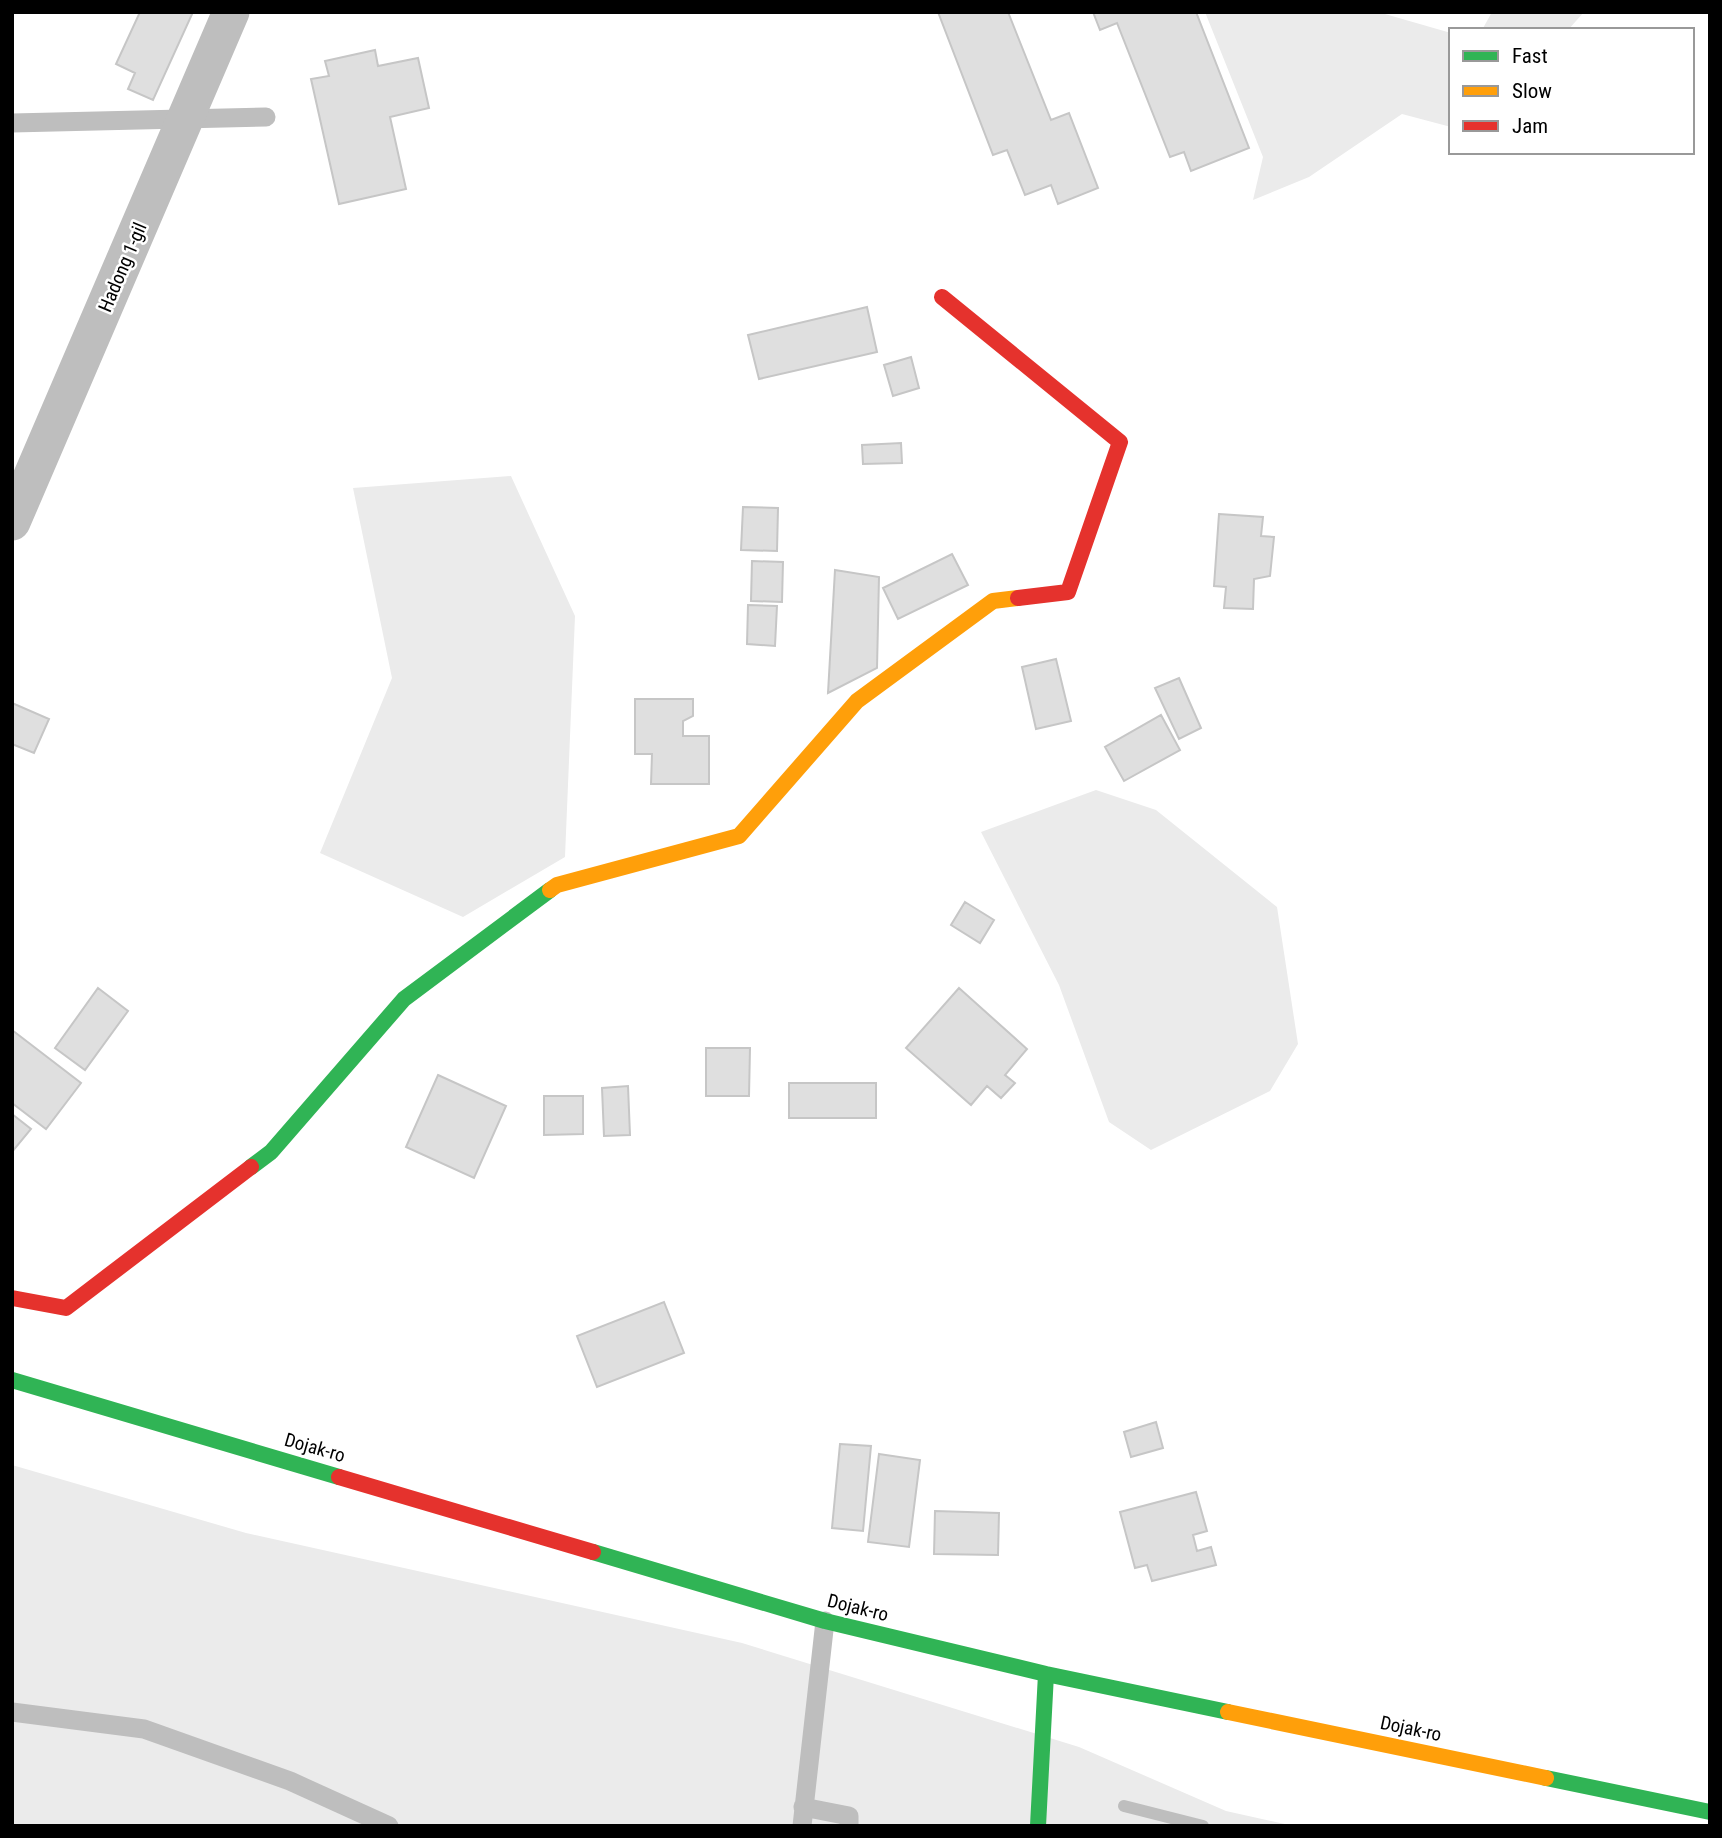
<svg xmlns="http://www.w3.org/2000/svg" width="1722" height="1838" viewBox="0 0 1722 1838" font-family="'Roboto Condensed',sans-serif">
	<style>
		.green { fill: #ebebeb }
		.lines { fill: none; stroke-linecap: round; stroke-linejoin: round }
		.stream { stroke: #bebebe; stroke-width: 12 }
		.building { fill: #dfdfdf; stroke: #c6c6c6; stroke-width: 2 }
		.lane { stroke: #bebebe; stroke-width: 19 }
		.street { stroke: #bebebe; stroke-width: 37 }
		.fast { stroke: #30b455; stroke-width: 16 }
		.slow { stroke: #ff9f0a; stroke-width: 16 }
		.jam { stroke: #e5322d; stroke-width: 16 }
		.labels { text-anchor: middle; stroke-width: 5; stroke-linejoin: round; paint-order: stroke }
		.street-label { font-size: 19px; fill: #000; stroke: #fff }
	</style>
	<rect width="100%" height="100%" fill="#fff"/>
	<!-- green -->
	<path class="green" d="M1205,12H1378L1451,33V127L1402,114L1309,177L1253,200L1263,157Z
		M1492,12H1584L1568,30H1482Z
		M511,476L575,616L565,857L463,917L320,853L392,678L353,488Z
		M1096,790L1156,810L1277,907L1298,1044L1270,1091L1151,1150L1109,1122L1059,985L981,832Z
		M12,1465L246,1533L742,1643L1079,1747L1226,1811L1294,1826H12Z"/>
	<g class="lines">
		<!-- stream -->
		<path class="stream" d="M1124,1806L1203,1826"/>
	</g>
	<!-- building -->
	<path class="building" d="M140,12H193L153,100L128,89L135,73L116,64Z
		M938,12H1008L1051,120L1069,113L1098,188L1058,204L1051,185L1025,195L1007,150L993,155Z
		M1093,12H1196L1249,148L1191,171L1184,152L1170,157L1117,23L1100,30Z
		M375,50L378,66L418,58L429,108L390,117L406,189L339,204L311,79L329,76L325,61Z
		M867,307L877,352L759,379L748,335Z
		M911,357L919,388L893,396L884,365Z
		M901,443L902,463L863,464L862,445Z
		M743,507L778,508L777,551L741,550Z
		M1219,514L1263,517L1261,536L1274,537L1270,576L1254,579L1253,609L1224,608L1226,587L1214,586Z
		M952,554L968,585L898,619L883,588Z
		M752,561L783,562L782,602L751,601Z
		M835,570L879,577L877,668L828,693Z
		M748,605L777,606L775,646L747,644Z
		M1056,659L1071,721L1036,729L1022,667Z
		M1179,678L1201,728L1179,739L1155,688Z
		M635,699H693V716L683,721V736H709V784H651L652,754H635Z
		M12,703L49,719L34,753L12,744Z
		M1161,715L1180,750L1124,781L1105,747Z
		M965,902L994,920L980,943L951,925Z
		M98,988L128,1011L85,1070L55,1048Z
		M959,988L1027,1049L1005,1075L1015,1083L1001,1098L987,1086L971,1105L906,1048Z
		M12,1030L81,1083L46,1129L12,1103Z
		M706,1048H750L749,1096H706Z
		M438,1075L506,1106L474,1178L406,1147Z
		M789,1083H876V1118H789Z
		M628,1086L630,1135L604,1136L602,1088Z
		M544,1096H583V1134L544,1135Z
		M12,1114L31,1129L12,1152Z
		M664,1302L684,1353L597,1387L577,1336Z
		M1156,1422L1163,1448L1131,1457L1124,1432Z
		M840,1444L871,1446L863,1531L832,1528Z
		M879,1454L920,1460L909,1547L868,1542Z
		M1196,1492L1207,1531L1193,1535L1197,1551L1211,1547L1216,1565L1152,1581L1147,1565L1135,1568L1120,1512Z
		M935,1511L999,1513L998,1555L934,1554Z"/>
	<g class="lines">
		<!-- lane -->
		<path class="lane" d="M12,123L266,117
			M12,1712L144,1729L290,1781L389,1826
			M803,1807L849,1816V1826
			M802,1826L825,1621"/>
		<!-- street -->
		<path class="street" d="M12,522L231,12"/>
		<!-- fast -->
		<path class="fast" d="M251,1167L271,1152L404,999L550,890
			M12,1380L339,1477
			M593,1552L825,1621L1046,1674L1228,1712
			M1546,1778L1710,1812
			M1038,1826L1046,1674"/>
		<!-- slow -->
		<path class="slow" d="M550,890L557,885L739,836L857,701L993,601L1018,598
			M1228,1712L1546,1778"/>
		<!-- jam -->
		<path class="jam" d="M942,297L1120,442L1068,592L1018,598
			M12,1298L66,1308L251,1167
			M339,1477L593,1552"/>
	</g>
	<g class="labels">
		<!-- street labels -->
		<g class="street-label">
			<text transform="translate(122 267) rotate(-67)" y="7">Hadong 1-gil</text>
			<text transform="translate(315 1447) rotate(16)" y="7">Dojak-ro</text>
			<text transform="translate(858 1607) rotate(14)" y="7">Dojak-ro</text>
			<text transform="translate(1411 1728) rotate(12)" y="7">Dojak-ro</text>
		</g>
	</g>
	<!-- border -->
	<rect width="1722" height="1838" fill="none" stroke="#000000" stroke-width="28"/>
	<!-- legend -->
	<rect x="1449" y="28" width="245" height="126" fill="#ffffff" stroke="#999999" stroke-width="2"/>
	<rect x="1463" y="51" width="35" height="10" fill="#30b455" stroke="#999999" stroke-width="2"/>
	<text x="1512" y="63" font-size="21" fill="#000000">Fast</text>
	<rect x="1463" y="86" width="35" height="10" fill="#ff9f0a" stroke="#999999" stroke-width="2"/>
	<text x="1512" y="98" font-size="21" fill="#000000">Slow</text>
	<rect x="1463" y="121" width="35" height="10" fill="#e5322d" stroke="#999999" stroke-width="2"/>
	<text x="1512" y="133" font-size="21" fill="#000000">Jam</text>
</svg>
